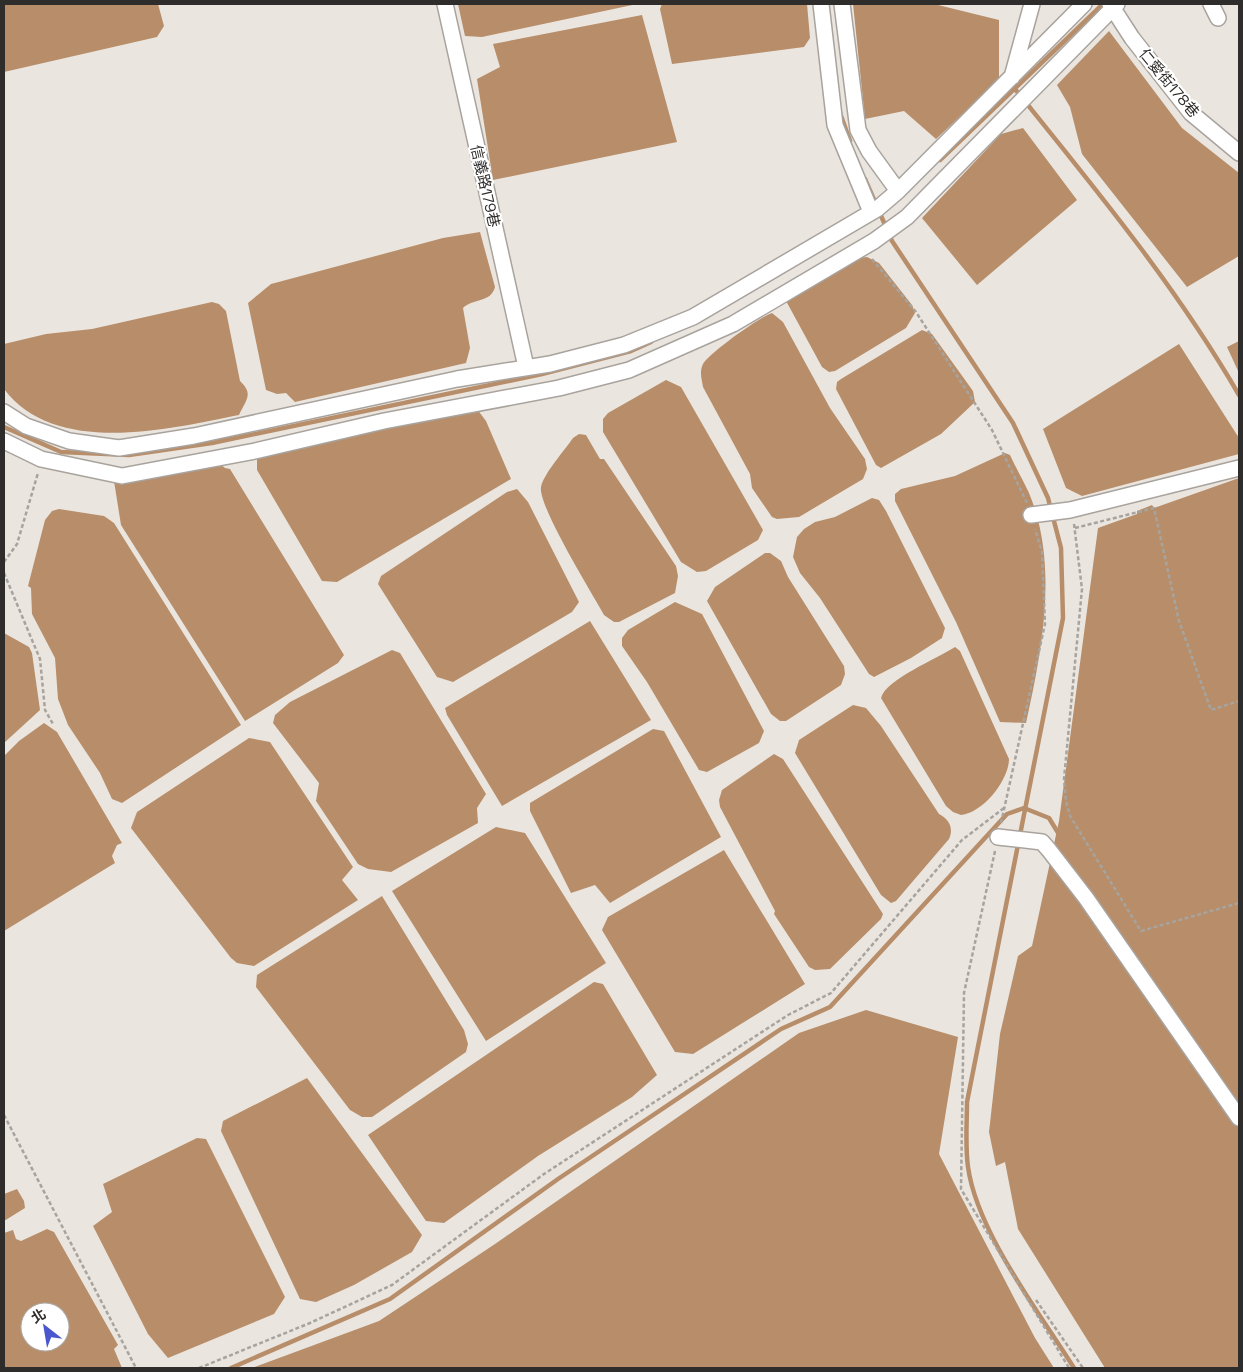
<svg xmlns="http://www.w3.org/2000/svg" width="1243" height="1372" viewBox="0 0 1243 1372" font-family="'Space Grotesk','Noto Sans TC',sans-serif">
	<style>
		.water { fill: #b78e69; fill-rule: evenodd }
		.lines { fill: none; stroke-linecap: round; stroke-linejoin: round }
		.stream { stroke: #b78e69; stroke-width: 4.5 }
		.minor-casing { stroke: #a9a39e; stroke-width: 18 }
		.path { stroke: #a7a39e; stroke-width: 2.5; stroke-dasharray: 4 2.5; stroke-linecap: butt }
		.minor { stroke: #fff; stroke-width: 15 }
		.labels { text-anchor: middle; stroke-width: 4.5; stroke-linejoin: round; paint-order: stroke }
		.street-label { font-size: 15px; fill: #2f2d2b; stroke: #fff }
	</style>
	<rect width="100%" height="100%" fill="#ebe5df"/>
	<!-- water -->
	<path class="water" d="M4,4H158L164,26L157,37L4,72Z
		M458,4H637L482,37L465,36Z
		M662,4H807L810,38L804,47L672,64L660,9Z
		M853,4H934L999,20V80L936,139L904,111L865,119Z
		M642,15L677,142L493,180L477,79L500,67L493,44Z
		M1109,31L1182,128L1239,173V256L1187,287L1082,154L1070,107L1057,85Z
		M1023,128L1077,200L977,285L922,218L1001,134Z
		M480,232L495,287C491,303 473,298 463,308L470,348L466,363L295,402L286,393L277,394L266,390L248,303L271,284L443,238Z
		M867,257L879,263L912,305L915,313L906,328L835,371L829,372L822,367L785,299L858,258Z
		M212,302L219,304L226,311L240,381C254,394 246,400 239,415C169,429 55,457 4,389V344L46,334L92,329Z
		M772,313L783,322L830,408L865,459L867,469L863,479L799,517L777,519L772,517L752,488L750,474L703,387C702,380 699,372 703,364C708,354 761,316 772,313Z
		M922,330L932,334L973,391L975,402L941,434L881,468L876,465L836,389L837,382L841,379Z
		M1239,341V373L1227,347Z
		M1179,344L1239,438V454L1082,496L1066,488L1043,429Z
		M666,380L681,387L763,530L758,540L706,571L697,572L681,562L603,432V419L608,413Z
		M477,409L486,421L511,479L337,582L322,581L257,470V456L265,453Z
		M579,434L586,435L600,459H604L676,566L678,576L675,593L619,622H614L604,615C592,593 538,506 541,487C544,473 565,450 573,438Z
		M1005,453L1010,455C1016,468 1023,480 1029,493C1059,565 1042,650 1026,723L1000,722L956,622L895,501V494L901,489L955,476Z
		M215,460L225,468L230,469L344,655L338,663L245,721L121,525L114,481Z
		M1239,478V1368H1105L1018,1229L1005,1162L996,1166L989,1132L1000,1034L1018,956L1032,946L1059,821L1098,528L1137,514V511L1152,505L1154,508Z
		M517,489L528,502L579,602L572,612L453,682L437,677L378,584L381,576L507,492Z
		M872,498L879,500L886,511L945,628L942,638L911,658L874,677L869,674L820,598L800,573L793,557L797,537L804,529L815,522L835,517Z
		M59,509L104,516L114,523L241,725L122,803L112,799L100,773L68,725L58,699L55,658L32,614L31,588L28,586L45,520L52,511Z
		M765,553H770L781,561L788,577L844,666L845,674L841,685L786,721H780L771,714L707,601L715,587Z
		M675,602L702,614L764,731L759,743L707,772L699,770L647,682L622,646V638L628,630Z
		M590,621L651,720L502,806L447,715L445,708Z
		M4,633L29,647L32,653L40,710L4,743Z
		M955,647L960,651L1009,759C1009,780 983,813 961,815L953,812L946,806L881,698C886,679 937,659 955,647Z
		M392,650L400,653L486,794L477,808L478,823L391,872L368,869L358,864L316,801L319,783L273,723L275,715L290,702Z
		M853,705L866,708L881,726L939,814C949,819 954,828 949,839L896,901L891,903L881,895L795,753L799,740Z
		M44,723L57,732L122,843L117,845L112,856L115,863L4,931V756L19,741Z
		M653,729L664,731L721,837L610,903L595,885L571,893L530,811V803Z
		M249,738L270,742L353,867L342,880L358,900L254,966L237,963L231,958L131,828L137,812Z
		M774,754L783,759L883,914L881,919L830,969L815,970L809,967L774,914L775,911L720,807L719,800L722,790Z
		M496,827L525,833L606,963L486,1041L392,891Z
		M724,850L805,984L693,1054L675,1052L602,930L608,917Z
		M382,896L464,1030L468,1044L466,1052L372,1117H362L350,1110L256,987L257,975Z
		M594,982L603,984L657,1075L632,1097L538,1156L444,1223L426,1221L368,1135Z
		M866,1010L958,1037L939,1154L1035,1338L1054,1368H252L379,1321L495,1244L799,1033Z
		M307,1078L422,1235L412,1252L354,1285L316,1302L300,1299L221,1131L223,1121Z
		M197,1138L206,1139L285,1297L274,1314L168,1358L148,1334L93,1226L112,1212L103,1184Z
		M17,1189L24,1201L25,1208L4,1221V1194Z
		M47,1229L54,1232L118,1345L114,1349L122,1368H4V1233L13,1230L16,1239L21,1241ZM30,1312H60V1342H30Z"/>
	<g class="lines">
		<!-- stream -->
		<path class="stream" d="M1015,89C1094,187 1176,286 1239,395
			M840,113L850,141
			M940,160L1103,4
			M865,179L892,241L1013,423L1048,498L1061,548L1063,618L967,1102C967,1123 965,1146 968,1167C977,1232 1039,1312 1074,1368
			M4,427L61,452L129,455L212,443L542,374L631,351L651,342
			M231,1368L390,1299L558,1179L781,1029L830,1007L1007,814L1024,808L1049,818L1060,836"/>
		<defs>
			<path id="minor" d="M445,4L526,367
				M821,4L835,125L871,212
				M842,4L858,130L869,151L898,191
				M1110,4L1132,38L1191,113L1239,153
				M1211,4L1218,18
				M1012,77L1032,4
				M4,412L26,426L69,441L119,448L194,436L457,379L550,364L624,345L693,317L877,209L898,191L1084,4
				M4,441L41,459L122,476L255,451L384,421L559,388L629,370L733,324L874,241L907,217L1117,4
				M1031,515L1070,510L1239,468
				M998,837L1042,842L1049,850L1086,898L1239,1118"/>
		</defs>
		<!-- minor casing -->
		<use href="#minor" class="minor-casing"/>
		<!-- path -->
		<path class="path" d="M872,259L916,312L992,430L1027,503
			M1074,524L1082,589L1064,779L1066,801L1070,816L1141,931L1239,903
			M1075,528L1154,508L1179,621L1211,710L1239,701
			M4,562L17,544L38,473
			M4,573L40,659L45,710L53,724
			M1001,823L1045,624L1042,552L1035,529
			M995,851L964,993L961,1189L1069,1368
			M4,1115L136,1368
			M1036,1300L1083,1368
			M199,1368L310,1323L392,1285L544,1174L788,1015L831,993L962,840L1004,808"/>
		<!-- minor -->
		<use href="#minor" class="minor"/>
	</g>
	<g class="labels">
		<!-- street labels -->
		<g class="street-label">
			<text transform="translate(1169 83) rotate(50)" y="5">仁愛街178巷</text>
			<text transform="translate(485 186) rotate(77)" y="5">信義路179巷</text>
		</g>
	</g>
	<!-- border -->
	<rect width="1243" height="1372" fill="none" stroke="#2f2d2b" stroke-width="10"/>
	<!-- north arrow -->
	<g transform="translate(45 1327) rotate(329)"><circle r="24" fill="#ffffff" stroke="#acabaa"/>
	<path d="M0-4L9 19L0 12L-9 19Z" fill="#4b58cd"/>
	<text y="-8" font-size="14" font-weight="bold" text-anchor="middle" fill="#2f2d2b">北</text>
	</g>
</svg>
